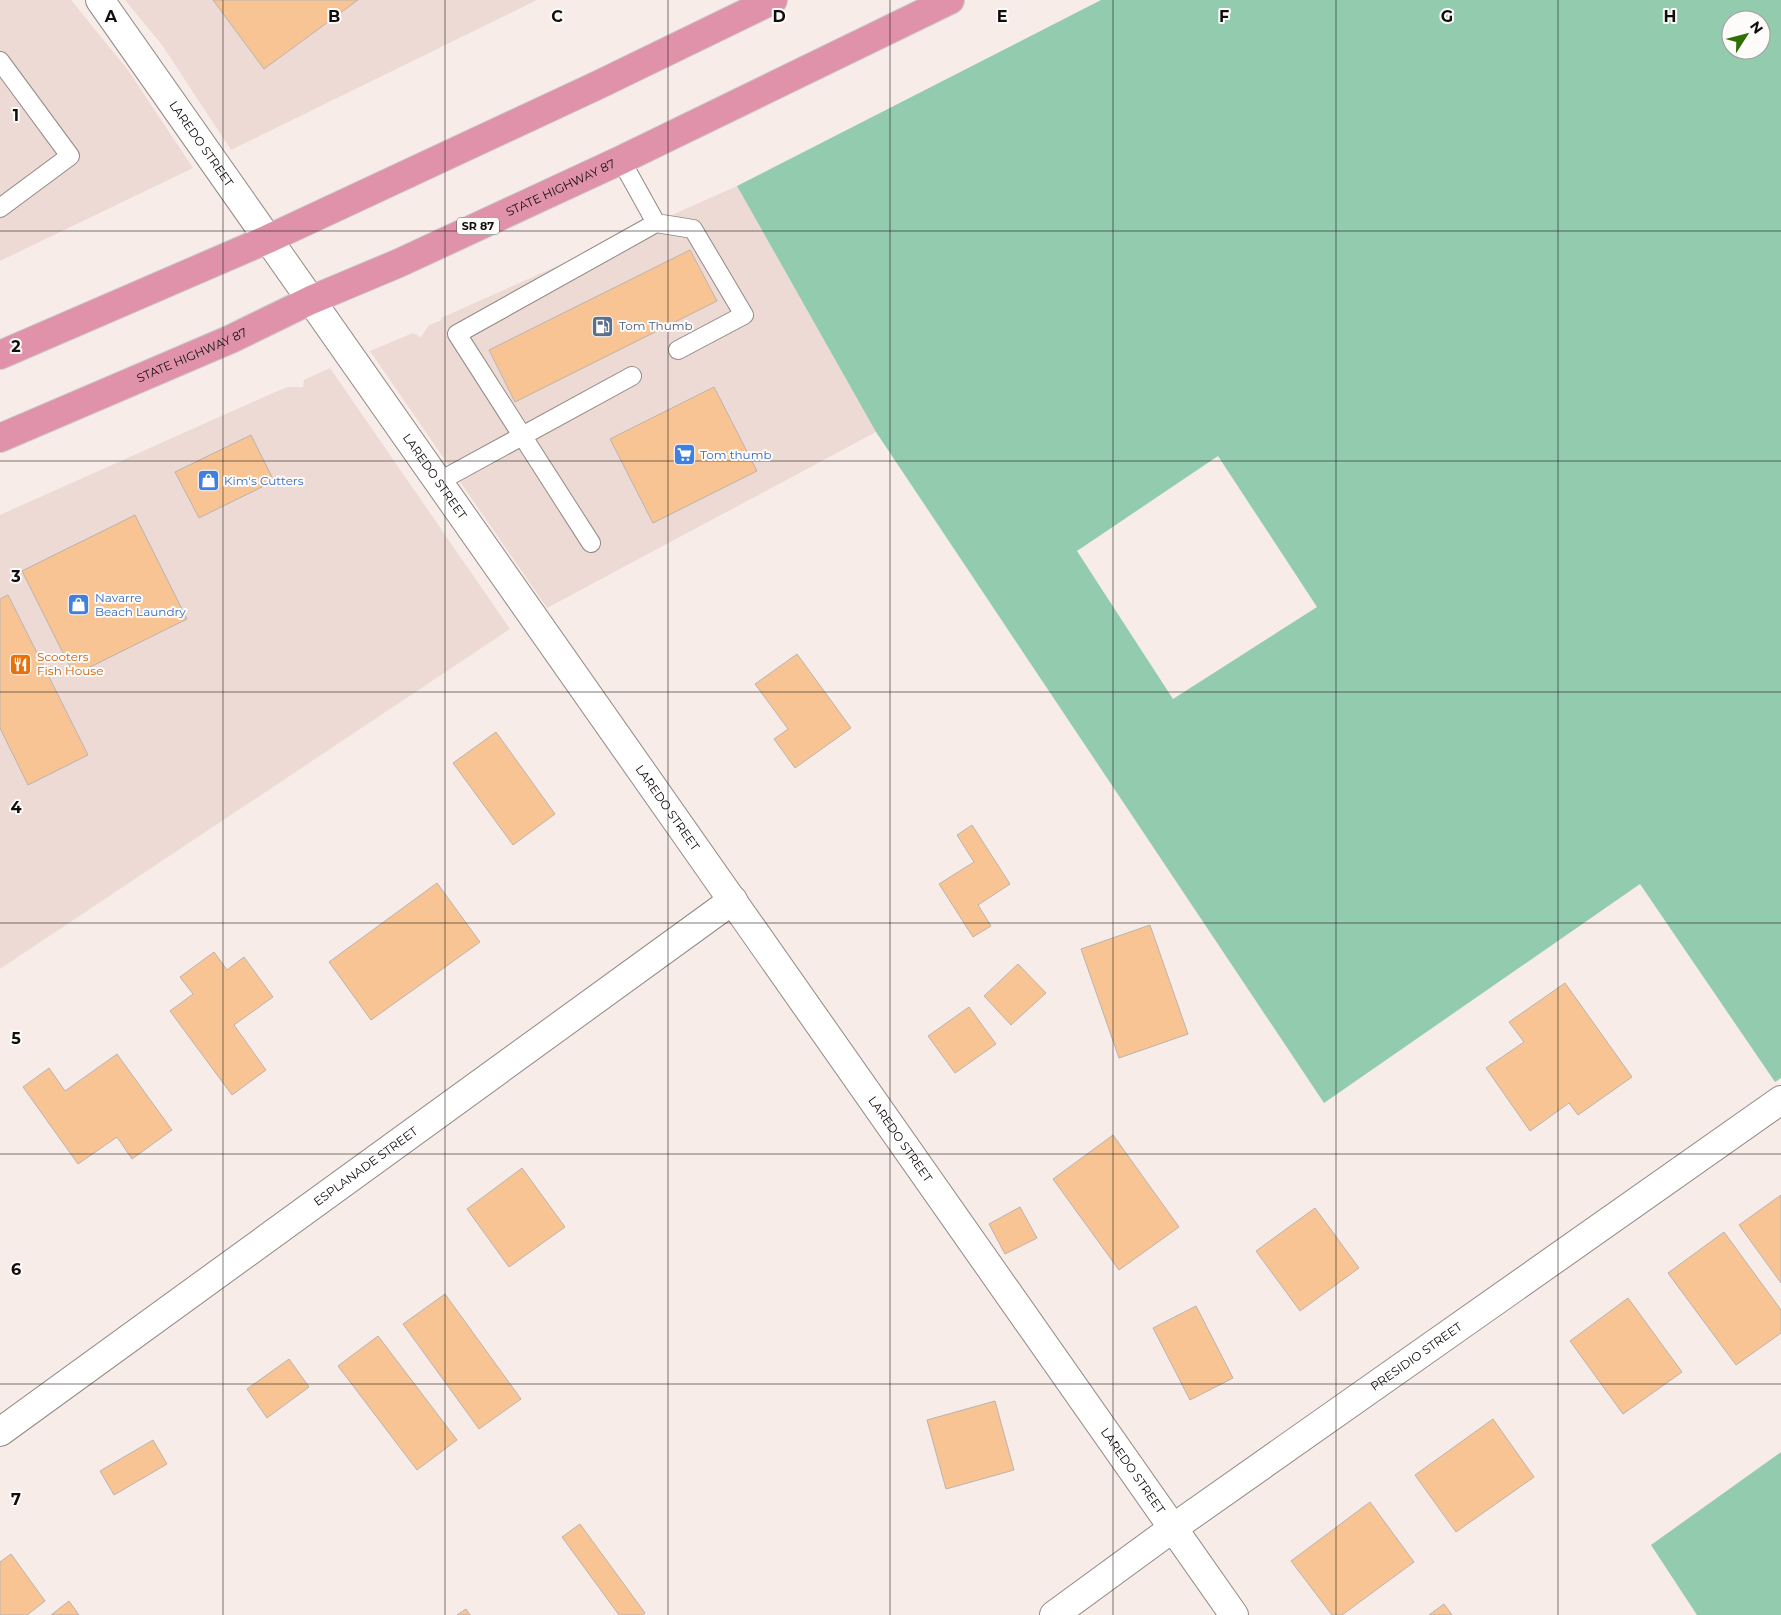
<svg xmlns="http://www.w3.org/2000/svg" width="1781" height="1615" viewBox="0 0 1781 1615" font-family="Montserrat,sans-serif">
	<style>
		.built { fill: #eddad5 }
		.green { fill: #93cbae; fill-rule: evenodd }
		.building { fill: #f9c494; stroke: #bbb3ad }
		.lines { fill: none; stroke-linecap: round; stroke-linejoin: round }
		.service-casing { stroke: #928985; stroke-width: 20 }
		.minor-casing { stroke: #928985; stroke-width: 30 }
		.tertiary-casing { stroke: #928985; stroke-width: 30 }
		.trunk-casing { stroke: #cbcaca; stroke-width: 30 }
		.service { stroke: #fff; stroke-width: 18 }
		.minor { stroke: #fff; stroke-width: 28 }
		.tertiary { stroke: #fff; stroke-width: 28 }
		.trunk { stroke: #e092ab; stroke-width: 28 }
		.grid { fill: none; stroke: #120e0d; stroke-width: 1; stroke-opacity: 0.55 }
		.labels { text-anchor: middle; stroke-width: 4; stroke-linejoin: round; paint-order: stroke }
		.shield { fill: #fefbfb; stroke: #595554; stroke-width: 1 }
		.shield-label { font-size: 11px; font-weight: bold; fill: #120e0d }
		.street-label { font-size: 12px; fill: #120e0d; stroke: #fefbfb }
		.service-label { font-size: 12px; fill: #4e5e75; stroke: #fefbfb; text-anchor: start }
		.shop-label { font-size: 12px; fill: #366cbe; stroke: #fefbfb; text-anchor: start }
		.food-label { font-size: 12px; fill: #c56008; stroke: #fefbfb; text-anchor: start }
		.grid-label { font-size: 16px; text-anchor: middle; font-weight: bold; fill: #120e0d; stroke: #fefbfb; stroke-width: 4; stroke-linejoin: round; paint-order: stroke }
	</style>
	<rect width="100%" height="100%" fill="#f7ece8"/>
	<!-- built -->
	<path class="built" d="M0,0H71L128,70L193,168L0,261Z
		M125,0H537L231,150L162,45Z
		M737,186L876,432L547,608L370,351L413,333L421,337L429,325L442,320L441,318Z
		M330,368L510,629L0,969V515L273,393L288,387H303L304,380Z"/>
	<!-- green -->
	<path class="green" d="M1101,0H1781V1078L1775,1082L1640,884L1324,1103L876,432L737,186ZM1731,20H1761V50H1731ZM1218,456L1317,607L1173,699L1077,551Z
		M1781,1452V1615H1697L1651,1545Z"/>
	<!-- building -->
	<path class="building" d="M213,0H358L264,69Z
		M690,250L717,301L515,402L489,350Z
		M714,387L757,471L653,523L610,439Z
		M251,435L274,481L199,518L175,472Z
		M135,515L187,619L74,675L22,571Z
		M8,595L88,755L28,785L0,728V599Z
		M797,654L851,728L795,768L774,739L788,729L755,684Z
		M496,732L555,814L513,845L453,763Z
		M972,825L1010,884L978,905L991,926L973,937L939,884L974,862L957,835Z
		M437,883L480,942L371,1020L329,962Z
		M1150,925L1188,1034L1119,1058L1081,949Z
		M214,952L227,970L244,957L273,997L234,1025L266,1070L232,1095L170,1011L193,994L180,977Z
		M1018,964L1046,993L1011,1025L984,996Z
		M1565,983L1632,1077L1578,1115L1569,1103L1530,1131L1486,1068L1524,1042L1509,1022Z
		M969,1007L996,1044L955,1073L928,1036Z
		M117,1054L172,1130L132,1159L117,1137L78,1164L23,1087L49,1068L65,1091Z
		M1113,1135L1179,1227L1119,1270L1053,1179Z
		M522,1168L565,1227L509,1267L467,1209Z
		M1781,1195V1283L1739,1225Z
		M1020,1207L1037,1238L1005,1254L989,1224Z
		M1315,1208L1359,1268L1300,1311L1256,1251Z
		M1724,1232L1781,1310V1333L1736,1365L1668,1273Z
		M445,1294L521,1399L479,1429L403,1324Z
		M1628,1298L1682,1372L1623,1414L1570,1341Z
		M1196,1306L1233,1378L1190,1400L1153,1328Z
		M378,1336L457,1440L417,1470L338,1366Z
		M289,1359L309,1387L267,1418L247,1389Z
		M995,1401L1014,1470L946,1489L927,1420Z
		M1493,1419L1534,1477L1456,1532L1415,1475Z
		M153,1440L167,1464L114,1495L100,1471Z
		M1370,1502L1414,1562L1342,1615H1332L1291,1561Z
		M580,1524L645,1613L642,1615H619L562,1537Z
		M11,1554L45,1601L27,1615H0V1562Z
		M69,1601L79,1615H51Z
		M1444,1604L1452,1615H1429Z
		M466,1609L470,1615H457Z"/>
	<g class="lines">
		<defs>
			<path id="service" d="M0,61L70,156L0,208
				M621,160L656,223L693,229L744,315L678,350
				M438,482L632,376
				M591,543L457,334L656,223"/>
			<g id="minor">
				<path id="s1" d="M100,0L268,239"/>
				<path id="s2" d="M0,1432L733,900"/>
				<path id="s3" d="M1054,1615L1173,1528L1781,1100"/>
			</g>
			<g id="tertiary">
				<path id="s4" d="M268,239L1234,1615"/>
			</g>
			<g id="trunk">
				<path d="M0,355L268,239L598,85L773,0"/>
				<path id="s5" d="M0,438L231,339L311,300L399,263L621,160L950,0"/>
			</g>
		</defs>
		<!-- service casing -->
		<use href="#service" class="service-casing"/>
		<!-- minor casing -->
		<use href="#minor" class="minor-casing"/>
		<!-- tertiary casing -->
		<use href="#tertiary" class="tertiary-casing"/>
		<!-- trunk casing -->
		<use href="#trunk" class="trunk-casing"/>
		<!-- service -->
		<use href="#service" class="service"/>
		<!-- minor -->
		<use href="#minor" class="minor"/>
		<!-- tertiary -->
		<use href="#tertiary" class="tertiary"/>
		<!-- trunk -->
		<use href="#trunk" class="trunk"/>
	</g>
	<!-- grid -->
	<path class="grid" d="M223,0V1615M445,0V1615M668,0V1615M890,0V1615M1113,0V1615M1336,0V1615M1558,0V1615M0,231H1781M0,461H1781M0,692H1781M0,923H1781M0,1154H1781M0,1384H1781"/>
	<!-- icons -->
	<defs>
		<symbol id="fuel-square" viewBox="-11 -11 22 22"><rect x="-9" y="-9" width="18" height="18" rx="4" fill="#5c6f8a" stroke="#fefbfb"/><path d="M-5.5-6h7V0h2V4h1.3V-2.5L3-4.5l.8-.8L6-3V5H2.5V1h-1V6h-7ZM-4.2-4.7v3.2H.2V-4.7Z" fill="#fff"/></symbol>
		<symbol id="supermarket-square" viewBox="-11 -11 22 22"><rect x="-9" y="-9" width="18" height="18" rx="4" fill="#3f7fe0" stroke="#fefbfb"/><path d="M-6-5.5h2.5l.6 2H6L4.5 2H-2.5L-4.4-4H-6ZM-1.5 3.2a1.3 1.3 0 1 0 .1 0ZM3 3.2a1.3 1.3 0 1 0 .1 0Z" fill="#fff"/></symbol>
		<symbol id="shop-square" viewBox="-11 -11 22 22"><rect x="-9" y="-9" width="18" height="18" rx="4" fill="#3f7fe0" stroke="#fefbfb"/><path d="M-5-2.5h2.3a2.7 3.5 0 0 1 5.4 0H5L5.5 6h-11ZM-1.5-2.5h3a1.5 2.3 0 0 0-3 0Z" fill="#fff"/></symbol>
		<symbol id="restaurant-square" viewBox="-11 -11 22 22"><rect x="-9" y="-9" width="18" height="18" rx="4" fill="#e8710a" stroke="#fefbfb"/><path d="M-5-6h1v4h1v-4h1v4h1v-4h1v5L-1.5 .5V6h-2V.5L-5-1ZM5-6V6H3V1.5H1.5Q1.5-4 5-6Z" fill="#fff"/></symbol>
	</defs>
	<g fill-rule="evenodd">
		<use href="#fuel-square" x="590" y="314" width="25" height="25"/>
		<use href="#supermarket-square" x="672" y="442" width="25" height="25"/>
		<use href="#shop-square" x="196" y="468" width="25" height="25"/>
		<use href="#shop-square" x="66" y="592" width="25" height="25"/>
		<use href="#restaurant-square" x="8" y="652" width="25" height="25"/>
	</g>
	<g class="labels">
		<!-- shield labels -->
		<rect class="shield" x="457" y="217.5" width="42" height="17" rx="4"/>
		<g class="shield-label">
			<text x="478" y="230">SR 87</text>
		</g>
		<!-- street labels -->
		<g class="street-label">
			<text dy="4" stroke="none"><textPath href="#s1" startOffset="176">LAREDO STREET</textPath></text>
			<text dy="4" stroke="none"><textPath href="#s5" startOffset="614">STATE HIGHWAY 87</textPath></text>
			<text dy="4" stroke="none"><textPath href="#s5" startOffset="209">STATE HIGHWAY 87</textPath></text>
			<text dy="4" stroke="none"><textPath href="#s4" startOffset="290">LAREDO STREET</textPath></text>
			<text dy="4" stroke="none"><textPath href="#s4" startOffset="695">LAREDO STREET</textPath></text>
			<text dy="4" stroke="none"><textPath href="#s4" startOffset="1100">LAREDO STREET</textPath></text>
			<text dy="4" stroke="none"><textPath href="#s2" startOffset="452">ESPLANADE STREET</textPath></text>
			<text dy="4" stroke="none"><textPath href="#s3" startOffset="445">PRESIDIO STREET</textPath></text>
			<text dy="4" stroke="none"><textPath href="#s4" startOffset="1505">LAREDO STREET</textPath></text>
		</g>
		<!-- service labels -->
		<g class="service-label">
			<text x="619" y="330">Tom Thumb</text>
		</g>
		<!-- shop labels -->
		<g class="shop-label">
			<text x="700" y="459">Tom thumb</text>
			<text x="224" y="485">Kim's Cutters</text>
			<text x="95" y="602">Navarre<tspan x="95" dy="14">Beach Laundry</tspan></text>
		</g>
		<!-- food labels -->
		<g class="food-label">
			<text x="37" y="661">Scooters<tspan x="37" dy="14">Fish House</tspan></text>
		</g>
	</g>
	<g class="grid-label">
		<text x="111" y="22">A</text>
		<text x="334" y="22">B</text>
		<text x="557" y="22">C</text>
		<text x="779" y="22">D</text>
		<text x="1002" y="22">E</text>
		<text x="1224" y="22">F</text>
		<text x="1447" y="22">G</text>
		<text x="1670" y="22">H</text>
		<text x="16" y="121">1</text>
		<text x="16" y="352">2</text>
		<text x="16" y="582">3</text>
		<text x="16" y="813">4</text>
		<text x="16" y="1044">5</text>
		<text x="16" y="1275">6</text>
		<text x="16" y="1505">7</text>
	</g>
	<!-- north arrow -->
	<g transform="translate(1746 35) rotate(54)"><circle r="24" fill="#fefbfb" stroke="#a09c9c"/>
	<path d="M0-4L9 19L0 12L-9 19Z" fill="#2f6f04"/>
	<text y="-8" font-size="14" font-weight="bold" text-anchor="middle" fill="#120e0d">N</text>
	</g>
</svg>
